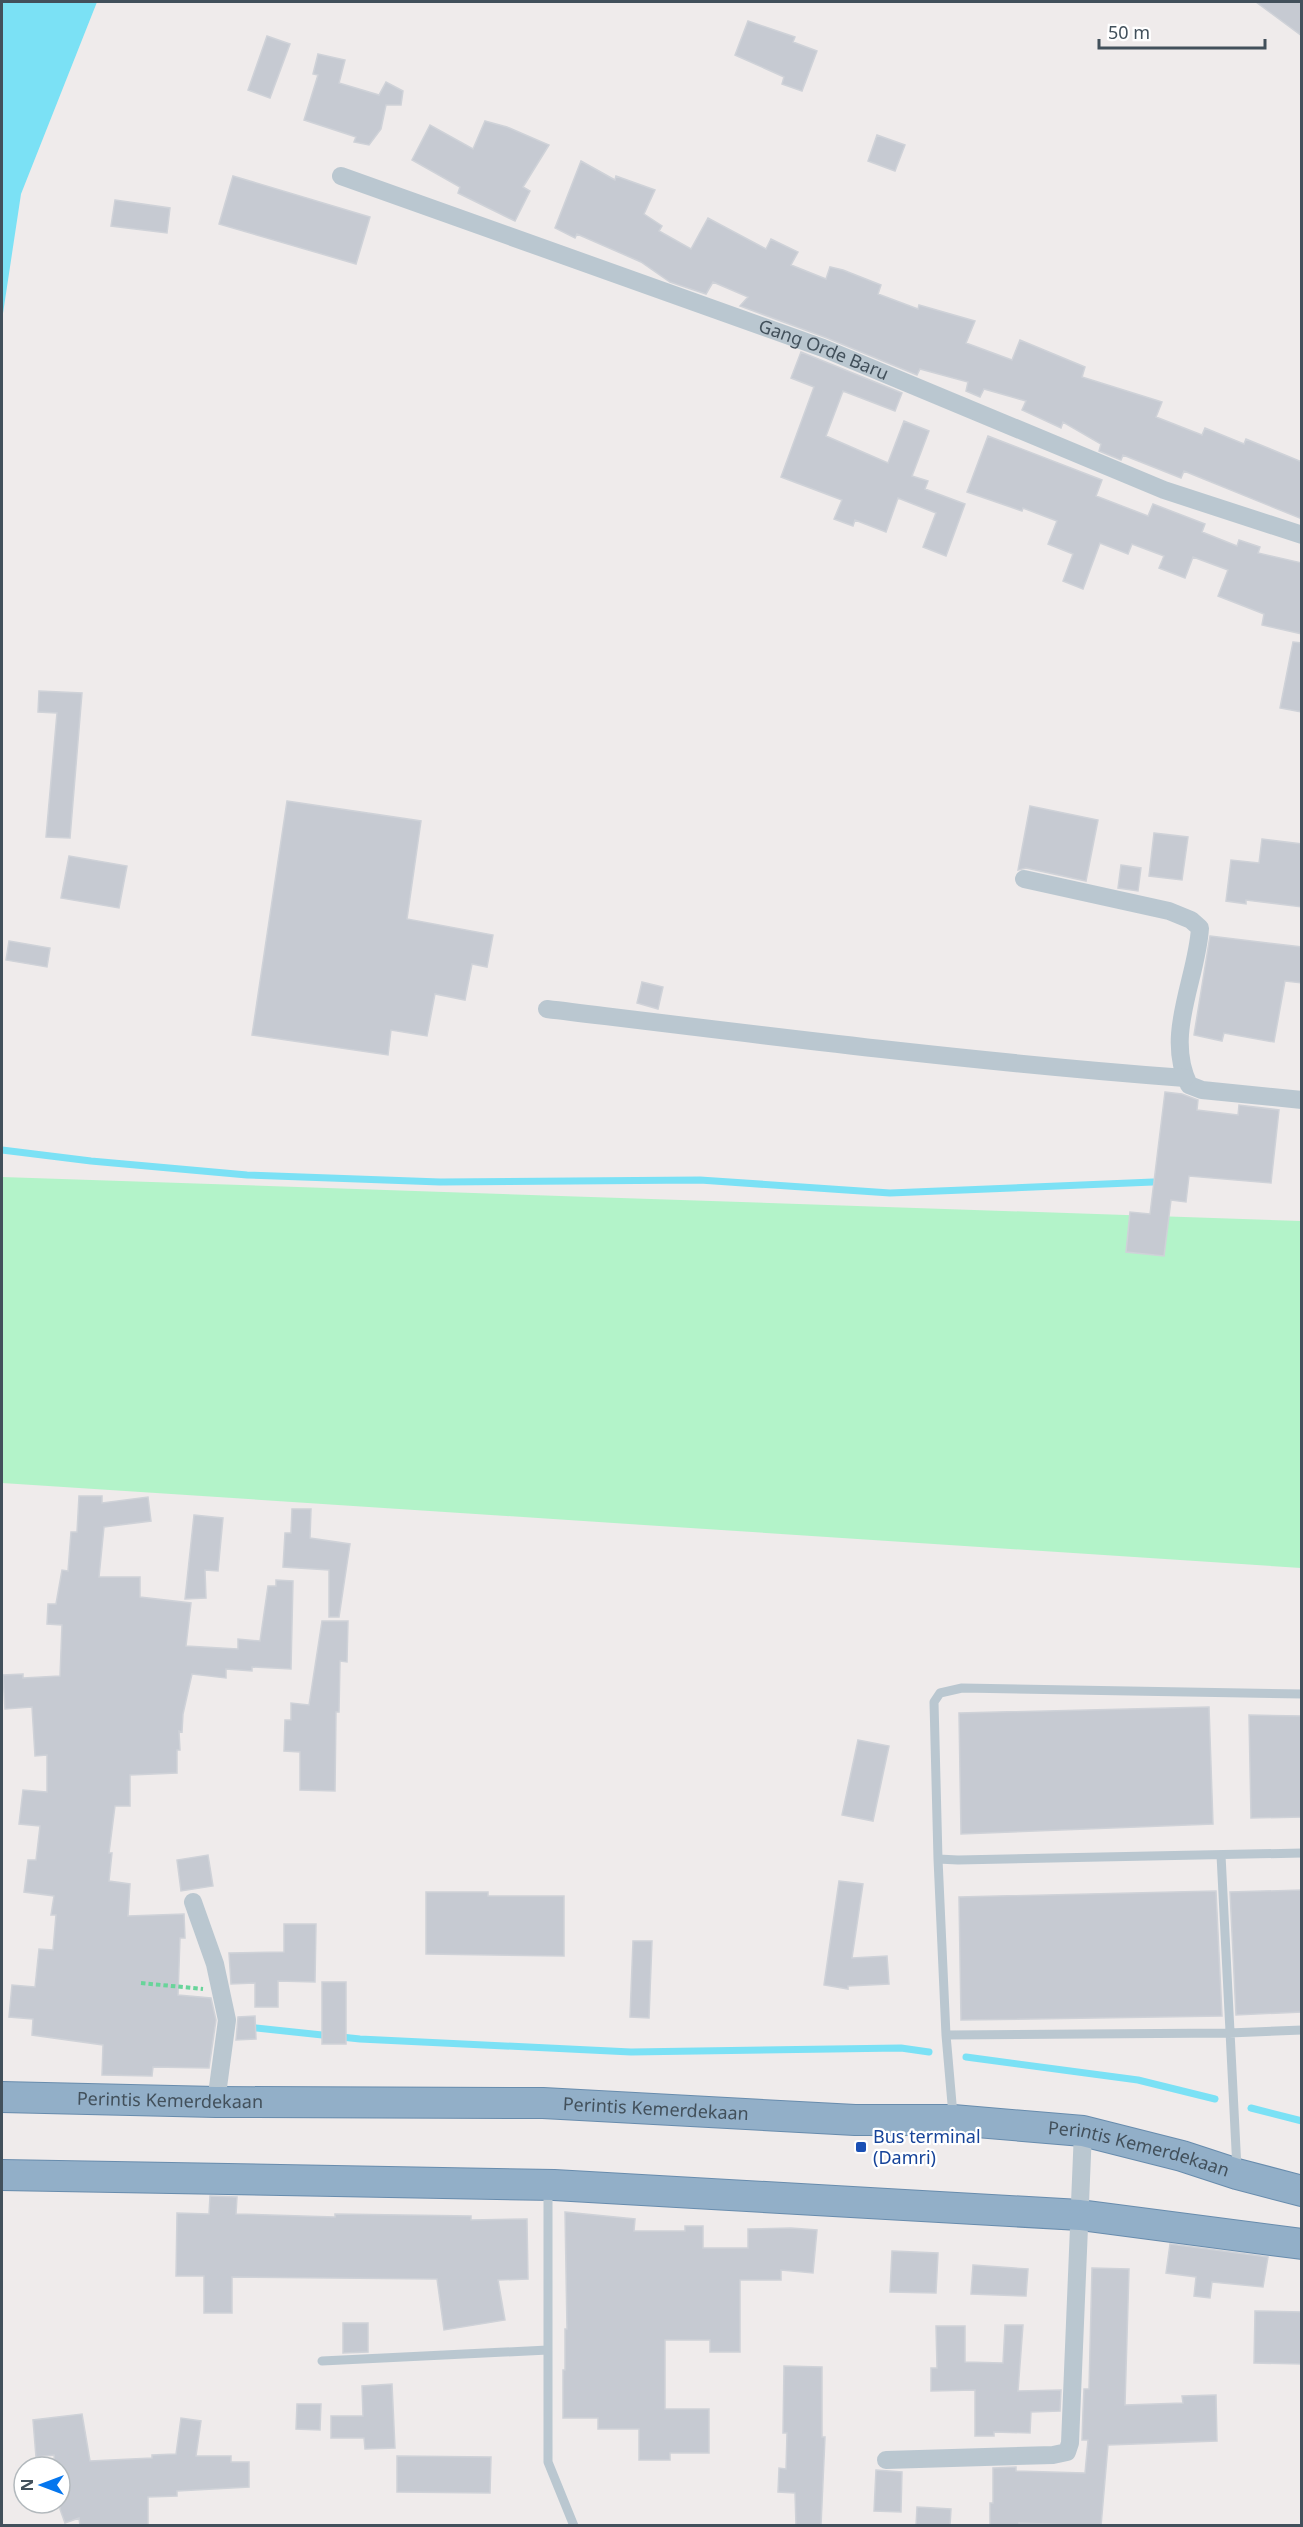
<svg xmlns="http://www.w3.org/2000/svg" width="1303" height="2527" viewBox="0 0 1303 2527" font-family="'Noto Sans',sans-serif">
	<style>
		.green { fill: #b3f3c9 }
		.water { fill: #7be1f5 }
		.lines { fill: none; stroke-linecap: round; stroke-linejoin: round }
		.stream { stroke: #7be1f5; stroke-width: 7 }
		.building { fill: #c6cad2; stroke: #cfd2d8; stroke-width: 1.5 }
		.trunk-casing { stroke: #688cad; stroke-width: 32 }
		.path { stroke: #68d49a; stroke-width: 4; stroke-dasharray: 4.5 3; stroke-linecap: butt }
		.service { stroke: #bac7d0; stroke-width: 9 }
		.minor { stroke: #bac7d0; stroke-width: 18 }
		.trunk { stroke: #92afc8; stroke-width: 30 }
		.transit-dot { fill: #1a4fb4; stroke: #fff; stroke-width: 2 }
		.labels { text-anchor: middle; stroke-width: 4.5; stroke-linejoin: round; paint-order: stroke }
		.street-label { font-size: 18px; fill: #42505b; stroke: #fff }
		.transit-label { font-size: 18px; fill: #164399; stroke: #fff; text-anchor: start }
	</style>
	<rect width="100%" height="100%" fill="#efebeb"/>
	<!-- green -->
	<path class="green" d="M2,1177L1301,1221V1568L2,1483Z"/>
	<!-- water -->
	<path class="water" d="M2,2H97L21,194L2,320Z"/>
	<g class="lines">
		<!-- stream -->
		<path class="stream" d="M2,1150L91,1161L247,1175L440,1182L700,1180L890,1193L1153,1182
			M247,2027L360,2039L631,2052L901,2048L929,2052
			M966,2057L1138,2080L1215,2099
			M1251,2108L1302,2121"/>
	</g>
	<!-- building -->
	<path class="building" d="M1256,2H1302V36Z
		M748,21L795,37L793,42L817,51L802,91L782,84L784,77L735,55Z
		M267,36L290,44L270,98L248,90Z
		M318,54L345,60L339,83L379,95L386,82L403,91L401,105H386L381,129L369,145L354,142L356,137L304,120L318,75L313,74Z
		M485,121L507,127L549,145L523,187L530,191L515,221L458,193L460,187L412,160L430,125L473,149Z
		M877,135L905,145L895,171L868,161Z
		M581,161L615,180L616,176L655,190L644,214L662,226L659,231L691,249L708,218L766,249L771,239L798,252L791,265L826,279L830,267L843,270L881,285L878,294L918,309L919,305L975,321L966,343L1012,360L1020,340L1085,367L1082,377L1162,402L1156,417L1202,435L1205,428L1244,444L1246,439L1302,462V519L1184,471L1181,478L1123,455L1121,460L1099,451L1101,444L1063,422L1061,428L1022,410L1026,401L984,389L980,397L966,391L968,382L920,369L917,375L827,338L740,306L748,297L713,282L706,294L670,282L641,262L577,234L575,238L555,228Z
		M233,176L370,217L356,264L219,224Z
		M115,200L170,208L167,233L111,226Z
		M801,352L902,393L895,411L843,391L826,436L888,463L904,421L929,431L912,476L928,481L925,489L965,504L946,556L923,547L936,513L898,498L886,532L855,520L853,526L834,519L842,500L781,477L814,387L791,378Z
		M988,436L1102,480L1096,496L1148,516L1153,504L1205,524L1202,532L1237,546L1239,540L1260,547L1258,553L1302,563V634L1262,625L1264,614L1218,596L1228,570L1193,557L1185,578L1159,568L1164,556L1132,544L1128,554L1100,543L1083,589L1063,581L1073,554L1048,544L1057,521L1023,508L1022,511L967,492Z
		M1293,642L1302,643V712L1280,708Z
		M39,691L82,693L70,838L46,837L57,713L38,712Z
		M287,801L421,821L407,919L493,935L487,967L472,964L465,1000L435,994L427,1036L391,1030L388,1055L252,1035Z
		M1030,806L1098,820L1086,881L1026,868L1018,870Z
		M1154,833L1188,837L1182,880L1149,876Z
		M1262,839L1302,844V907L1246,900V904L1226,901L1231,860L1259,863Z
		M69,856L127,866L119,908L61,898Z
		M1121,865L1141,868L1138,891L1118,888Z
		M1210,936L1302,947V983L1285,981L1274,1042L1224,1033L1222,1041L1194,1035Z
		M9,941L50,948L47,967L6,960Z
		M642,982L663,987L658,1009L637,1003Z
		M1165,1092L1182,1094L1198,1100L1197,1110L1238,1115L1239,1105L1279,1110L1271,1183L1189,1176L1186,1202L1171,1200L1164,1256L1126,1252L1130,1212L1150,1214Z
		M79,1496H102V1503L148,1497L151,1521L104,1527L99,1577H140V1597L191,1603L186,1646L238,1649V1639L260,1641L268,1586H276V1580L293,1581L291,1669L252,1667V1671L226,1669V1678L192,1674L183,1714L182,1732L179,1731L180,1750H177V1773L130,1775V1806H115L109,1853H112L109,1881L130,1884L128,1916L184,1914L185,1938H180L178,1995L211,1998L216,2020L209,2068L153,2067L152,2076L102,2075L103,2045L32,2035L33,2019L9,2017L12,1985L35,1987L39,1949L53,1950L56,1915H51L54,1896L24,1892L28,1860H36L40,1826L19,1824L23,1790L47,1792V1755L35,1756L32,1707L5,1709L3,1675L23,1674V1678L60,1676L62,1625L47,1624L48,1604H56L62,1570L68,1571L71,1532H77Z
		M292,1509H311L310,1538L350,1544L339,1617H329V1570L283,1567L285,1533H291Z
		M194,1515L223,1518L218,1571L205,1570L206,1598L185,1599Z
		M322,1621H348L347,1662L340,1661L339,1712H336L335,1791L300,1790V1752L284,1751L285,1720H291V1703L309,1705Z
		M1209,1707L1213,1824L961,1834L959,1713Z
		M1249,1715L1302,1716V1817L1251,1818Z
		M858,1740L889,1746L873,1821L842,1815Z
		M208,1855L213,1886L181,1891L177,1860Z
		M839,1881L863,1884L852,1958L887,1956L889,1984L848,1986V1989L824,1985Z
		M1302,1890V2012L1236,2015L1230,1892Z
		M1216,1891L1222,2016L961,2020L959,1897Z
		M426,1892H488V1896H564V1956L426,1954Z
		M284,1924H316L315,1982L278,1981V2007H255V1983L231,1984L229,1953L284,1952Z
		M633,1941H652L649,2018L630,2017Z
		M322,1982H346V2044H322Z
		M255,2016L256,2039L236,2040L238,2017Z
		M210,2196L237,2197L236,2214L335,2217V2214L471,2216V2220L527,2219L528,2279L498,2280L505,2320L444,2330L437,2279L232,2277V2313H204V2276H176L177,2213L209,2214Z
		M565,2212L635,2219L634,2231H685V2226H703V2248H748V2229L791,2228L817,2230L813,2273L781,2270V2280H740V2352H710V2340H665V2409H709V2453H670V2460H639V2429H598V2418H563V2370H565V2329H567Z
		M1170,2244L1268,2257L1263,2287L1212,2282L1210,2298L1194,2296L1196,2277L1166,2273Z
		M892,2251L938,2253L936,2293L890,2292Z
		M973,2265L1028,2269L1026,2296L971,2294Z
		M1092,2268L1129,2269L1125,2405L1183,2403L1182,2396L1216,2395L1217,2441L1108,2445L1101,2526L1019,2523V2526H990V2503H993V2468L1016,2467V2471L1085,2473L1088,2440H1082L1083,2411L1084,2389H1089Z
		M1255,2311L1302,2312V2364L1254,2363Z
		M343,2323H368V2352L343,2353Z
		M1005,2325H1023L1018,2391L1061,2390L1060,2411L1031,2412L1030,2433L994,2432V2436H975V2390L931,2391V2368H937L936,2326H965V2362L1003,2363Z
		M784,2366L822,2367V2437H825L821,2526H796L795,2493L778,2492L779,2468L786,2469L787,2433H783Z
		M392,2384L395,2448L365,2449L364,2438H331V2416H363L362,2386Z
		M297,2404H321L320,2430L296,2429Z
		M82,2414L90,2461L152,2458V2455L176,2454L181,2418L201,2421L196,2456H231V2462H249V2487L177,2491V2496L148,2497V2526H80L79,2518L65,2523L60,2509V2467H55L54,2455L36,2457L33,2420Z
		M397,2456L491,2457L490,2493L397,2492Z
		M876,2470L902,2472L901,2512L874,2511Z
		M917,2507L951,2509L950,2526H916Z"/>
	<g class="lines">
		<defs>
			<g id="trunk">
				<path id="s2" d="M2,2097L216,2102L543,2103L855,2120H953L1083,2131L1182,2156L1237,2174L1302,2191"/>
				<path d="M2,2175L554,2185L1080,2215L1302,2244"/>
			</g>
		</defs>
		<!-- trunk casing -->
		<use href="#trunk" class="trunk-casing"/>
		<!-- path -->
		<path class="path" d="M141,1983L203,1989"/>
		<!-- service -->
		<path class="service" d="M1221,1855L1237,2169
			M938,1859L934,1702L940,1693L962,1688L1302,1694
			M946,2035L1229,2033L1302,2030
			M953,2115L946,2035L938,1859L958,1860L1302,1853
			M548,2190V2462L574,2526
			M322,2361L548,2350"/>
		<!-- minor -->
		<g class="minor">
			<path id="s1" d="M341,176L823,348L1164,490L1302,535"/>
			<path d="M1024,879L1169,911L1191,920L1200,928C1197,979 1164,1035 1189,1085L1202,1090L1302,1100"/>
			<path d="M547,1009C760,1035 972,1062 1185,1078"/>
			<path d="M193,1902L215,1964L227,2020L216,2102"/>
			<path d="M886,2460L1053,2455L1067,2452L1070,2443L1083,2131"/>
		</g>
		<!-- trunk -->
		<use href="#trunk" class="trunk"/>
	</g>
	<!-- markers -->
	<rect class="transit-dot" x="855" y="2141" width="12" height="12" rx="3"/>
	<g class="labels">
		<!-- street labels -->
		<g class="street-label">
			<text dy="6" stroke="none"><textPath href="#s1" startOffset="513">Gang Orde Baru</textPath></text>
			<text dy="6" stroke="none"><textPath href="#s2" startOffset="168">Perintis Kemerdekaan</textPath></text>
			<text dy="6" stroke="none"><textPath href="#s2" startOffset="654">Perintis Kemerdekaan</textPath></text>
			<text dy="6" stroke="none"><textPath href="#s2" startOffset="1140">Perintis Kemerdekaan</textPath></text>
		</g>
		<!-- transit labels -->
		<g class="transit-label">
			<text x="873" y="2143">Bus terminal<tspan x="873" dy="21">(Damri)</tspan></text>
		</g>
	</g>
	<!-- border -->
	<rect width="1303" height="2527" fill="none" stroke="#42505b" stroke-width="6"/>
	<!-- north arrow -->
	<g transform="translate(42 2485) rotate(270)"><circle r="28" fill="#ffffff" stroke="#b3b9bd" stroke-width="1.5"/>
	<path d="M0-4.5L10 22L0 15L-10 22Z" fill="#0576ee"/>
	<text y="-9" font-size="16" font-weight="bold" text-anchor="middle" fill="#42505b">N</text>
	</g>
	<!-- scale -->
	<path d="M1099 39v9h166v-9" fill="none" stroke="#42505b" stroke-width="3"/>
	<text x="1108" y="39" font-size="18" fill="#42505b" stroke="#ffffff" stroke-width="4.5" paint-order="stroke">50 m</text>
</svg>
